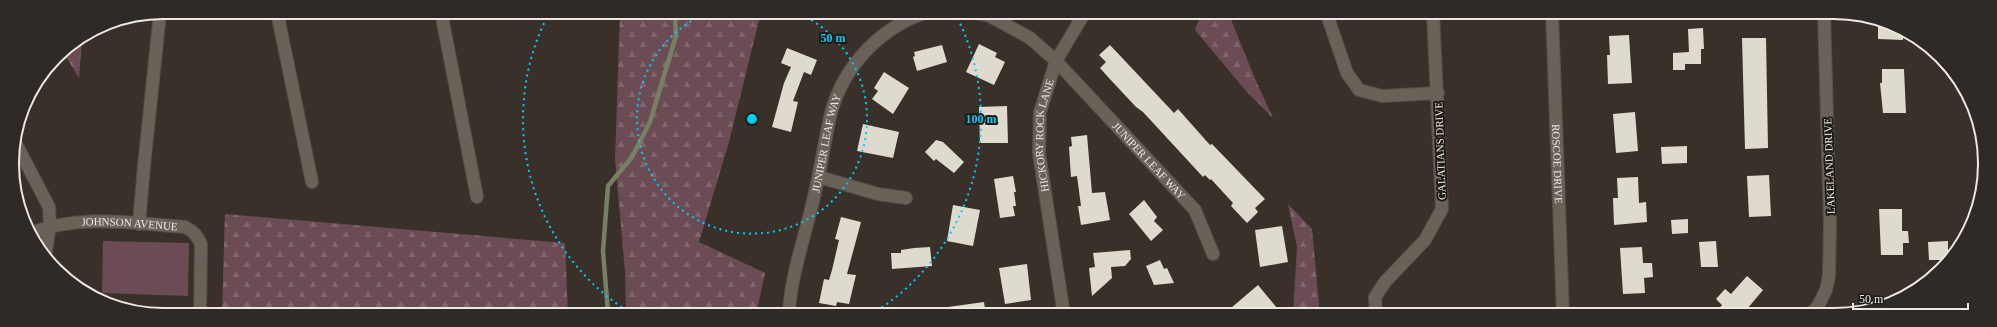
<svg xmlns="http://www.w3.org/2000/svg" width="1997" height="327" viewBox="0 0 1997 327" font-family="Georgia,serif">
	<style>
		.green { fill: #6b4c54 }
		.forest { fill: url(#forest-firs) }
		.lines { fill: none; stroke-linecap: round; stroke-linejoin: round }
		.stream { stroke: #768064; stroke-width: 4.5 }
		.building { fill: #dedbce }
		.minor-casing { stroke: #554f48; stroke-width: 14 }
		.minor { stroke: #6a6158; stroke-width: 12 }
		.ring { fill: none; stroke: #06cbf9; stroke-width: 2; stroke-dasharray: 2 4 }
		.labels { text-anchor: middle; stroke-width: 4; stroke-linejoin: round; paint-order: stroke }
		.street-label { font-size: 11px; fill: #ede8e3; stroke: #1e1a16 }
		.rim { fill: none; stroke: #ede8e3; stroke-width: 2 }
		.centre { fill: #06cbf9; stroke: #1e1a16; stroke-width: 2 }
		.ring-label { font-size: 12px; text-anchor: middle; font-weight: bold; fill: #06cbf9; stroke: #1e1a16; stroke-width: 4; stroke-linejoin: round; paint-order: stroke }
	</style>
	<defs>
		<pattern id="forest-firs" width="22" height="20" patternUnits="userSpaceOnUse"><rect width="22" height="20" fill="#6b4c54"/><path d="M5 1l3.5 6h-7zM16 11l3.5 6h-7z" fill="#80666c"/></pattern>
	</defs>
	<rect width="100%" height="100%" fill="#393129"/>
	<!-- green -->
	<path class="green" d="M103,241L189,243L188,296L102,293Z"/>
	<!-- forest -->
	<path class="forest" d="M620,12H761L729,142L699,242L765,273L756,315H626L625,272L615,159Z
		M1202,12H1228L1256,81L1273,118L1246,91L1195,30Z
		M82,39L79,78L63,52Z
		M1288,204L1312,229L1320,315H1293L1297,247Z
		M225,214L565,243L568,315H222Z"/>
	<g class="lines">
		<!-- stream -->
		<path class="stream" d="M610,315L608,313L603,251L608,186L632,157L650,122L676,36L675,12"/>
	</g>
	<!-- building -->
	<path class="building" d="M1878,22L1901,28L1903,30V40L1878,39Z
		M1703,28L1704,49H1701V64H1685V70H1673V53L1689,52L1688,29Z
		M1629,35L1632,83L1608,84L1607,55H1610L1609,36Z
		M1742,38H1766L1768,148L1745,149Z
		M979,44L997,53L995,57L1005,62L994,85L966,72Z
		M942,45L947,62L917,71L913,57L915,56L914,52Z
		M1110,45L1174,113L1178,109L1210,145L1212,144L1265,199L1255,208L1258,212L1247,223L1231,206L1233,203L1211,179L1210,180L1205,175L1203,177L1143,112L1136,107L1108,77L1100,68L1106,62L1099,55Z
		M787,48L817,60L811,75L804,72L793,101L798,102L791,132L772,127L784,83L791,67L781,63Z
		M1882,69H1904L1906,113H1883L1880,83H1882Z
		M884,72L909,88L893,114L872,99L878,91L874,88Z
		M1007,106L1008,143H980L979,107Z
		M1635,112L1638,151L1616,153L1613,114Z
		M863,124L899,132L893,158L857,151Z
		M1087,135L1092,193L1105,192L1110,220L1081,225L1078,206H1081L1077,176L1071,177L1069,147L1072,146L1071,137Z
		M936,140L943,142L964,162L954,173L936,159L934,161L925,152Z
		M1687,146V163L1662,164L1661,147Z
		M1769,175L1771,216L1749,217L1747,176Z
		M1013,176L1016,192H1014L1016,206H1013L1015,216L1000,218L994,179Z
		M1638,177L1639,203L1646,202L1647,222L1614,225L1613,198H1618L1617,178Z
		M1144,200L1157,217L1154,221L1163,230L1151,241L1129,214Z
		M953,205L980,210L973,246L947,241Z
		M1879,209H1902V231H1908L1909,243H1903V255H1881Z
		M841,217L861,222L847,274L856,275L849,304L837,302L836,306L819,303L824,279L829,280L832,270L839,240L835,239Z
		M1688,219V233L1672,234L1671,220Z
		M1282,226L1288,262L1260,267L1255,230Z
		M1716,241L1718,267H1701L1699,242Z
		M1948,241V260H1929L1928,242Z
		M930,247L932,266L892,269L891,253H901V250L914,248Z
		M1642,247L1643,263H1652L1653,277L1644,278L1645,293L1623,294L1620,248Z
		M1130,250L1131,259L1125,266L1111,267L1112,278L1092,296L1089,268L1095,267L1093,253Z
		M1160,260L1164,269L1167,268L1174,283L1154,285L1146,266Z
		M1027,264L1031,300L1005,304L999,268Z
		M1747,276L1763,290L1742,315H1713L1722,305L1716,299L1725,289L1731,294Z
		M1258,285L1277,308L1269,315H1237L1231,308Z
		M984,302L986,315H948V307Z"/>
	<g class="lines">
		<defs>
			<g id="minor">
				<path d="M277,12L312,182"/>
				<path d="M441,12L477,197"/>
				<path id="s1" d="M972,12L990,16L1030,38L1056,61L1195,210L1213,254"/>
				<path d="M1326,12L1347,73L1359,90L1382,96L1438,93"/>
				<path id="s2" d="M1552,12L1563,315"/>
				<path d="M15,142L49,207L50,225L45,256"/>
				<path d="M819,177L878,194L906,198"/>
				<path d="M139,224L144,166L160,13"/>
				<path id="s3" d="M32,233C79,213 135,224 185,227C193,231 197,235 201,244L200,315"/>
				<path id="s4" d="M789,315C790,278 804,240 812,205C820,174 824,143 831,113C844,65 881,27 927,12"/>
				<path id="s5" d="M1064,315L1039,153L1040,112L1056,61L1085,12"/>
				<path d="M1376,315L1375,297L1385,282L1425,240L1442,209L1433,12"/>
				<path d="M1810,315L1818,306L1826,290L1829,276L1830,224L1824,12"/>
			</g>
		</defs>
		<!-- minor casing -->
		<use href="#minor" class="minor-casing"/>
		<!-- minor -->
		<use href="#minor" class="minor"/>
	</g>
	<!-- distance rings -->
	<g class="ring">
		<path d="M795 12A115 115 0 1 1 709 12"/>
		<path d="M632 314A229 229 0 0 1 549 13M955 13A229 229 0 0 1 872 314"/>
	</g>
	<g class="labels">
		<!-- street labels -->
		<g class="street-label">
			<text dy="4" stroke="none"><textPath href="#s5" startOffset="182">HICKORY ROCK LANE</textPath></text>
			<text dy="4" stroke="none"><textPath href="#s4" startOffset="176">JUNIPER LEAF WAY</textPath></text>
			<text transform="translate(1440 151) rotate(-92)" y="4">GALATIANS DRIVE</text>
			<text dy="4" stroke="none"><textPath href="#s1" startOffset="235">JUNIPER LEAF WAY</textPath></text>
			<text dy="4" stroke="none"><textPath href="#s2" startOffset="152">ROSCOE DRIVE</textPath></text>
			<text transform="translate(1829 166) rotate(-92)" y="4">LAKELAND DRIVE</text>
			<text dy="4" stroke="none"><textPath href="#s3" startOffset="99">JOHNSON AVENUE</textPath></text>
		</g>
	</g>
	<!-- crop -->
	<path d="M0 0H1997V327H0ZM163 19H1834A144 144 0 0 1 1978 163V164A144 144 0 0 1 1834 308H163A144 144 0 0 1 19 164V163A144 144 0 0 1 163 19Z" fill="#2f2a26" fill-rule="evenodd"/>
	<path class="rim" d="M163 19H1834A144 144 0 0 1 1978 163V164A144 144 0 0 1 1834 308H163A144 144 0 0 1 19 164V163A144 144 0 0 1 163 19Z"/>
	<circle cx="752" cy="119" r="6" class="centre"/>
	<g class="ring-label">
		<text x="833" y="42">50 m</text>
		<text x="981" y="123">100 m</text>
	</g>
	<!-- scale -->
	<path d="M1853 303v6h115v-6" fill="none" stroke="#ede8e3" stroke-width="2"/>
	<text x="1859" y="303" font-size="12" fill="#ede8e3" stroke="#1e1a16" stroke-width="3" paint-order="stroke">50 m</text>
</svg>
